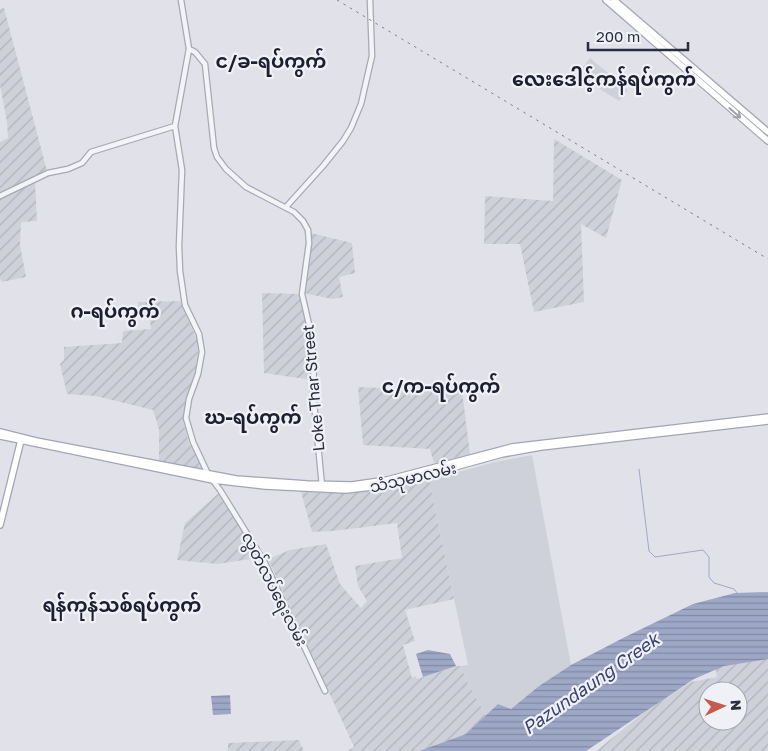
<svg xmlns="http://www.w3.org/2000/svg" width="768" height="751" viewBox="0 0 768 751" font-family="'Golos Text','Noto Sans Myanmar',sans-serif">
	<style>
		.built { fill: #cfd1da }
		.industrial { fill: url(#industrial-furrows); fill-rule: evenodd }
		.water { fill: url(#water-rules) }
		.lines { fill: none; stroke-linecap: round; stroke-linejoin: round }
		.stream { stroke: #9ea8c6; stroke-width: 1 }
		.minor-casing { stroke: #a6a8b3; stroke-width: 7 }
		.major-casing { stroke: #a1a4b4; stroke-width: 8 }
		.minor { stroke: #f3f4f7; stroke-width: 4.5 }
		.major { stroke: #fff; stroke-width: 5.5 }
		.rail { stroke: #7b7e91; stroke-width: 1; stroke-dasharray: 2.5 5; stroke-linecap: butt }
		.oneway { stroke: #9fa0a9 }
		.labels { text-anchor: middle; stroke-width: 4.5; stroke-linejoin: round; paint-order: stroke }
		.street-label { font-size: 16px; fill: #2a2d3f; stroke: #f0f1f6 }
		.water-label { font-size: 18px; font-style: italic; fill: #374270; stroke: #f0f1f6 }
		.quarter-label { font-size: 19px; font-weight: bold; fill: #1d1e30; stroke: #f0f1f6 }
	</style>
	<defs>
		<pattern id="industrial-furrows" width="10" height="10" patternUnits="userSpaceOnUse" patternTransform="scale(1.25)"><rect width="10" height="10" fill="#cfd1da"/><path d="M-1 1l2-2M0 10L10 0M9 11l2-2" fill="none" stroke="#b2b4bc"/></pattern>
		<pattern id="water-rules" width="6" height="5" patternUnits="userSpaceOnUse" patternTransform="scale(1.25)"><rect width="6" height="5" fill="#9ea8c6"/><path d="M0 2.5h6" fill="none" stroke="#8189a2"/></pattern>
	</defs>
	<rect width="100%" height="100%" fill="#e1e2e9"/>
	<!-- built -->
	<path class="built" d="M590,58L628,90L619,101L577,75Z
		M532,455L571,665L539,686L511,709L498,704L486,716L466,680L461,666L468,665L429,480L495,462Z"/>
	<!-- industrial -->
	<path class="industrial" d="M4,8L47,171L0,193V142L8,138L7,122L0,85V9Z
		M554,139L622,180L606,238L581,224L584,302L534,312L520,244H484L485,196L553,201Z
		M35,182L37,221L21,222L20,245L26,277L2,282L0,278V198Z
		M311,233L352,243L355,273L339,277L343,297L332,299L304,293L311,243Z
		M262,293L300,294V301L310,334L312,380L264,373Z
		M180,301L197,340L198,353L195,374L186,398L183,421L189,443L204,470L159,461V429L153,410L96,396L67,394L60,364L64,360V347L122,343L123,331L151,329L149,311H139L138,302Z
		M358,387L462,391L470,454L434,463L430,449L363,445Z
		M429,480L454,599L405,610L415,641L403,645L412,678L415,676L417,679L456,666H461L466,680L486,716L466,734L419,751H347L354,747L268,559L290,550L326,544L340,584L361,608L367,601L358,586L355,566L402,558L397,523L333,531L312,532L301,492L333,493L391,487Z
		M220,492L257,558L217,564L177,560L185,523Z
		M751,658H768V751H596L655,704L691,682L717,677L715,666ZM708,691H738V721H708Z
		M299,740L304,751H228V743Z"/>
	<!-- water -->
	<path class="water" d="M768,592V659L724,666L694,679L586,751H419L466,734L498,704L511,709L539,686L571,665L625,637L693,604L735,593Z
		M428,650L450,654L456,666L423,677L416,654Z
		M230,695L231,714L213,715L211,696Z"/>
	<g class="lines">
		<!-- stream -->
		<path class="stream" d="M639,469L649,551L655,557L703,550L709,557V577L714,583L734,589L738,594"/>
		<defs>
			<path id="minor" d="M181,0L189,49L175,126L182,170L179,246L180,271L185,305L199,334L202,352L198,374L189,399L186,418L193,442L208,474L220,490L264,561L325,691
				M189,49L195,52L205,64L214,148L217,157L226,169L246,187L294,212L303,221L308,230L309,243L302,294L311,333L314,362L313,392L322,486
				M0,196L48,173L68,169L82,163L91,152L175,126
				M286,207L323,166L343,141L351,128L361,104L372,56L370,0"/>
			<path id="major" d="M606,0L768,141
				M614,0L768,132
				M0,432L36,441L236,479L307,484L352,485L387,480L512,447L768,417
				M0,436L213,480L265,486L346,490L389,485L502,454L541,447L768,421
				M0,525L21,440"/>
		</defs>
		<!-- minor casing -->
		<use href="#minor" class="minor-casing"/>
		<!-- major casing -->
		<use href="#major" class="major-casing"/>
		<!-- minor -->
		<use href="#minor" class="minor"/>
		<!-- major -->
		<use href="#major" class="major"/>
		<!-- rail -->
		<path class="rail" d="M337,0L768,259"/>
	</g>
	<!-- one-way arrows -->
	<defs><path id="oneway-shaft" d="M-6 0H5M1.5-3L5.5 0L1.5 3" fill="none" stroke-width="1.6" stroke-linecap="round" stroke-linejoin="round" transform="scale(1.25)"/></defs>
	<use class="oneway" href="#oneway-shaft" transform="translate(735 113) rotate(41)"/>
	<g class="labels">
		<!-- street labels -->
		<g class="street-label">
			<text transform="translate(313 388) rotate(-95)" y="6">Loke Thar Street</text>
			<text transform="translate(413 477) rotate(-13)" y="6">သံသုမာလမ်း</text>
			<text transform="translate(275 589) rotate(63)" y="6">လွတ်လပ်ရေးလမ်း</text>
		</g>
		<!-- water labels -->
		<g class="water-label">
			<text transform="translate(591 684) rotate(-35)" y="6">Pazundaung Creek</text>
		</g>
		<!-- quarter labels -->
		<g class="quarter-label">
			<text x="271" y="68">င/ခ-ရပ်ကွက်</text>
			<text x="604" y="86">လေးဒေါင့်ကန်ရပ်ကွက်</text>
			<text x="115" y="318">ဂ-ရပ်ကွက်</text>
			<text x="441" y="393">င/က-ရပ်ကွက်</text>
			<text x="253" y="424">ဃ-ရပ်ကွက်</text>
			<text x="122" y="612">ရန်ကုန်သစ်ရပ်ကွက်</text>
		</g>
	</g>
	<!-- north arrow -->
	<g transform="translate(723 706) rotate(86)"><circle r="24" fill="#f0f1f6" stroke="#a1a3ad"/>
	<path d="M0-4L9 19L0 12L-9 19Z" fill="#c55b4f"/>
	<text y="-8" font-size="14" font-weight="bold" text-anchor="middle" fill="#2a2d3f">N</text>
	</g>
	<!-- scale -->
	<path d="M588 42v8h100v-8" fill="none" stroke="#2a2d3f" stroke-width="2.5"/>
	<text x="596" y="42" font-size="15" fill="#2a2d3f" stroke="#f0f1f6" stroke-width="4" paint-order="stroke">200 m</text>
</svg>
